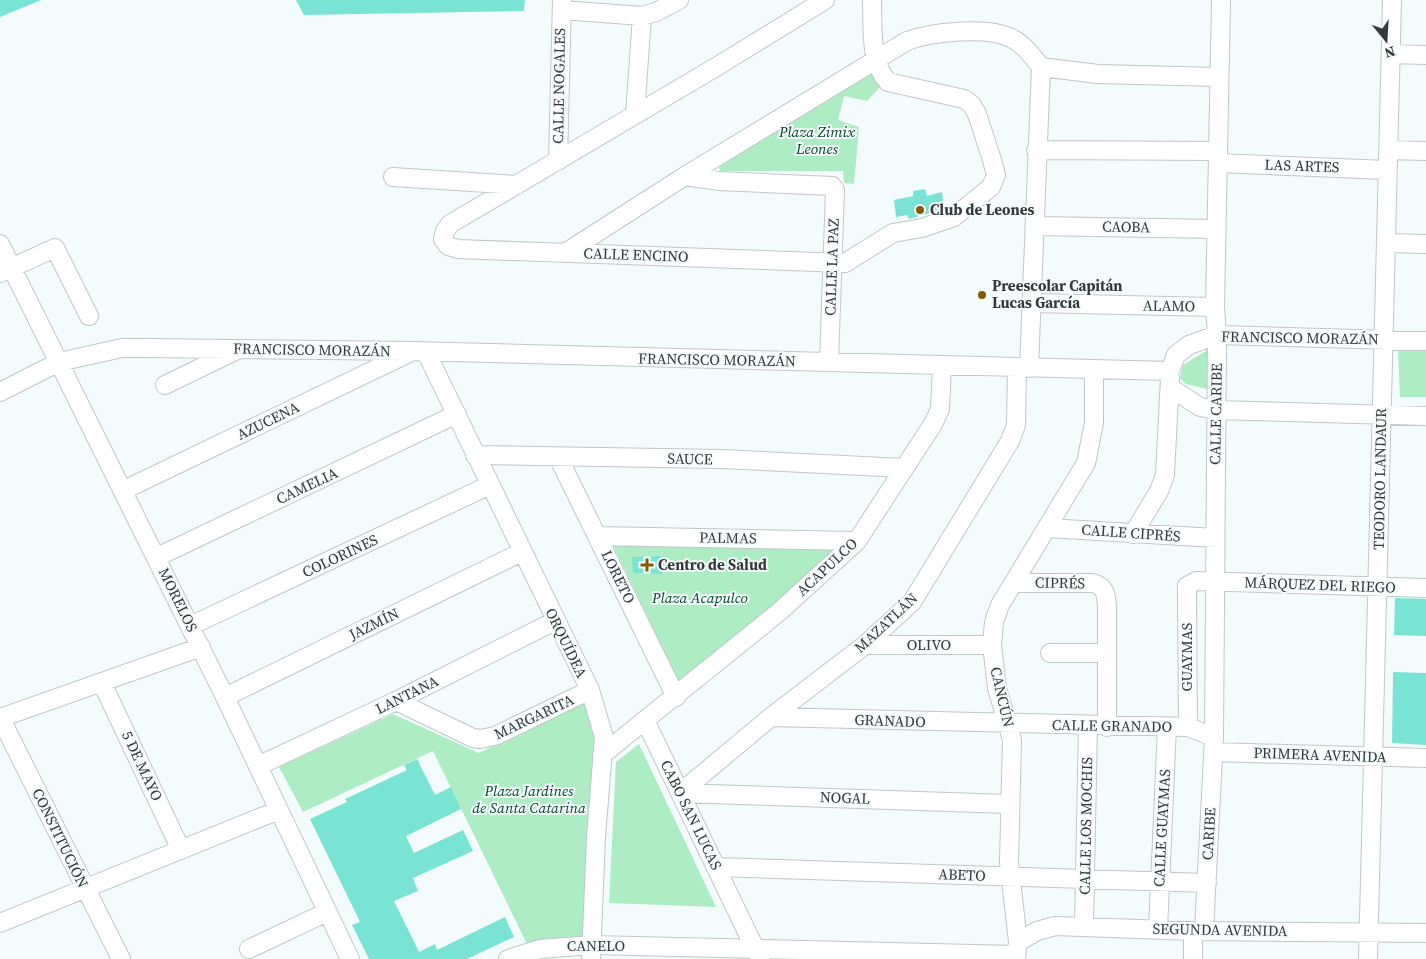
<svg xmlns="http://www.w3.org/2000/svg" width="1426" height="959" viewBox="0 0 1426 959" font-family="'Source Serif 4',serif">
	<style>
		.green { fill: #aeecc3 }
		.building { fill: #7ae4d4 }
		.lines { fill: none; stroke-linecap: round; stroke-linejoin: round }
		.minor-casing { stroke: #c0c7c8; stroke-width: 20 }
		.minor { stroke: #fff; stroke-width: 18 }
		.poi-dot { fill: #895900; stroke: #f4fbfc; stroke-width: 2 }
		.labels { text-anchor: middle; stroke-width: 4; stroke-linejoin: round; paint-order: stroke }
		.street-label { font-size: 15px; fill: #363939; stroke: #f4fbfc }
		.park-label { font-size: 15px; font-style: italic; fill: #094527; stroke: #f4fbfc }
		.poi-label { font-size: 15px; font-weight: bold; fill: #363939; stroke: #f4fbfc; text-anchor: start }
	</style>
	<rect width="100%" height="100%" fill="#f4fbfc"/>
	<!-- green -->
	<path class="green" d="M879,69V88L867,101L844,96L838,120L859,127L854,184L844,183L843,171H720L719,166Z
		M1209,349L1207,389L1186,384L1180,378L1183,365Z
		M1398,349L1426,350V397H1400Z
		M611,541L841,548L681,686Z
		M588,699L598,736L584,938L527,944L433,751L303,812L279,767L393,714L479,753Z
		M639,744L716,907L609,903L616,762Z"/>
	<!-- building -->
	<path class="building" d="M0,0H41L0,17Z
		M296,0H525L524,11L304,15Z
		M925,189L927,196L942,192L944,209L909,219L907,215L896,217L894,200L913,196V191Z
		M661,556L662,574L633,573L632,557Z
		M1395,598L1426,599V636L1394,635Z
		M1393,672L1426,673V745L1392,743Z
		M417,759L435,795L451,787L461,809L406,836L414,853L463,830L473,851L413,878L418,891L394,901L419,952L435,944L437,950L505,917L514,937L467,959H369L352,925L360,922L310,819L347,802L345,799L407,770L404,765Z"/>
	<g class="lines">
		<defs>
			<path id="minor" d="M825,0L716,67L450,224L445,231L443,239L448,246L458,249L845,263L893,233L922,228L954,217L991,187L996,175L992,160L977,114L972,105L964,99L888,82C869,61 873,27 872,0
				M562,10L642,16L656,12L679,0
				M1391,54L1426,55
				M1041,67L1098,74L1219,77
				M635,115L642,16
				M1036,150L1218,151
				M1388,150L1426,151
				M558,161L562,0
				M1218,163L1387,170
				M685,176L719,181L832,186L835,190L829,362
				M393,177L517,185
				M1035,226L1217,229
				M1386,243L1426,244
				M0,244L225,697L350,959
				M565,253L685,176L907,41C931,32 987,26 1011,38C1024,44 1032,56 1041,67L1029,368
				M0,273L55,248L89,316
				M1032,303L1215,307
				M426,352L590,690L604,737L596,837L591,959
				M165,385L235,351
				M1171,388L1200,407L1216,410L1426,416
				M0,392L59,362L122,348H146L412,351L1170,371L1176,355L1189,345L1217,335L1426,341
				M475,455L722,459L904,468
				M558,457L676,697
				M124,490L409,353
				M1048,528L1215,538
				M1133,534L1159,491L1165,475L1170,378
				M598,536L857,541
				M157,557L457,414
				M1014,583H1093C1106,587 1106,595 1107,607V727
				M190,626L490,485
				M865,645H992
				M1050,653H1107
				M102,683L181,850
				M225,697L522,552
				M396,701L473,738L480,739L495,736L590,690
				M0,717L121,959
				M771,717L1188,727L1214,737
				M0,718L201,647
				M645,720L779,612L857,541L933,424L940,409L942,367
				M1188,727L1187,593V586L1196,581L1426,588
				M1214,752L1426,758
				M602,755L645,720L760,959
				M258,766L396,701L555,621
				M680,793L771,717L865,645L912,602L1010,441L1016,425L1017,367
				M680,793L1009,804
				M717,867L1207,883
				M0,923L279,810
				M1084,925L1088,726
				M1158,929L1167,727
				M1204,931L1214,737L1217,335L1215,307L1221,0
				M1018,942L1037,931L1055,926L1193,931L1426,933
				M249,949L327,912
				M508,959L540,949L592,945L1016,955
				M1016,959L1018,942L1009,862L1012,740L997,688L992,645L994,622L1000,605L1086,463L1094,423V370
				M1193,959V931
				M1368,959L1392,0"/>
		</defs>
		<!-- minor casing -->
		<use href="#minor" class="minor-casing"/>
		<!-- minor -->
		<use href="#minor" class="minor"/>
	</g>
	<!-- markers -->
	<g class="poi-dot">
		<circle cx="920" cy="210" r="5"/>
		<circle cx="982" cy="295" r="5"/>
		<path d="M644.5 557.5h5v5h5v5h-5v5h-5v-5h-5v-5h5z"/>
	</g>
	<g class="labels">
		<!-- street labels -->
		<g class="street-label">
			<text transform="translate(559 86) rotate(-89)" y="5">CALLE NOGALES</text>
			<text transform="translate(1302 166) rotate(2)" y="5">LAS ARTES</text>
			<text transform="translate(1126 227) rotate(1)" y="5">CAOBA</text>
			<text transform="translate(636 255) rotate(2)" y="5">CALLE ENCINO</text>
			<text transform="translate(832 267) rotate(-88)" y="5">CALLE LA PAZ</text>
			<text transform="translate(1169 306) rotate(1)" y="5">ALAMO</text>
			<text transform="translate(1300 338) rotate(1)" y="5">FRANCISCO MORAZÁN</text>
			<text transform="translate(312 350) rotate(1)" y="5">FRANCISCO MORAZÁN</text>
			<text transform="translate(717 360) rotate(1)" y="5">FRANCISCO MORAZÁN</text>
			<text transform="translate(1216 414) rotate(-89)" y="5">CALLE CARIBE</text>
			<text transform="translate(268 421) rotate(-26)" y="5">AZUCENA</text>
			<text transform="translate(690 459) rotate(1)" y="5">SAUCE</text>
			<text transform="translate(1380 479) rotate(-89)" y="5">TEODORO LANDAUR</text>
			<text transform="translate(307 486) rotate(-25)" y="5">CAMELIA</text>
			<text transform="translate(1131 533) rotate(4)" y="5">CALLE CIPRÉS</text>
			<text transform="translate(728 538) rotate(1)" y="5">PALMAS</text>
			<text transform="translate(340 556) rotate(-25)" y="5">COLORINES</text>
			<text transform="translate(827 567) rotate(-43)" y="5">ACAPULCO</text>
			<text transform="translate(618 577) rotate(64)" y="5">LORETO</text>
			<text transform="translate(1060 583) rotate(1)" y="5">CIPRÉS</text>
			<text transform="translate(1320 585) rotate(2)" y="5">MÁRQUEZ DEL RIEGO</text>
			<text transform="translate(178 600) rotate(64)" y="5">MORELOS</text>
			<text transform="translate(886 623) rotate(-43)" y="5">MAZATLÁN</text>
			<text transform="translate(374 624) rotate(-26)" y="5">JAZMÍN</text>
			<text transform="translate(566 643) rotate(64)" y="5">ORQUÍDEA</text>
			<text x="929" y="650">OLIVO</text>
			<text transform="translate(1187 657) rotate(-90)" y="5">GUAYMAS</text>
			<text transform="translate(407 695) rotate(-26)" y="5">LANTANA</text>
			<text transform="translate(1002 697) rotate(77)" y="5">CANCÚN</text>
			<text transform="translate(534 717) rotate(-25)" y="5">MARGARITA</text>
			<text transform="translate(890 721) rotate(2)" y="5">GRANADO</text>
			<text transform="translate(1112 726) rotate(1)" y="5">CALLE GRANADO</text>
			<text transform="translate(1320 755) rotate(2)" y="5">PRIMERA AVENIDA</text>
			<text transform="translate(142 766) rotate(65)" y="5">5 DE MAYO</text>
			<text transform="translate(845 798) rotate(2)" y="5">NOGAL</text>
			<text transform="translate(691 815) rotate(64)" y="5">CABO SAN LUCAS</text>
			<text transform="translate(1086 826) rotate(-89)" y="5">CALLE LOS MOCHIS</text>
			<text transform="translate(1162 828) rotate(-87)" y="5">CALLE GUAYMAS</text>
			<text transform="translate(1209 834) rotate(-87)" y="5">CARIBE</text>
			<text transform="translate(60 838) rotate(64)" y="5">CONSTITUCIÓN</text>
			<text transform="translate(962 875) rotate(2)" y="5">ABETO</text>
			<text transform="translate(1220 930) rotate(1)" y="5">SEGUNDA AVENIDA</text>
			<text x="596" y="951">CANELO</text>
		</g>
		<!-- park labels -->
		<g class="park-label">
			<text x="817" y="137">Plaza Zimix<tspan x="817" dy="17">Leones</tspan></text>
			<text x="700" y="603">Plaza Acapulco</text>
			<text x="529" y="796">Plaza Jardines<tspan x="529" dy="17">de Santa Catarina</tspan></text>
		</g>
		<!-- poi labels -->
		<g class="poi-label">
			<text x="930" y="215">Club de Leones</text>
			<text x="992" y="291">Preescolar Capitán<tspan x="992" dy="17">Lucas García</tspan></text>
			<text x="658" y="570">Centro de Salud</text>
		</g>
	</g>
	<!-- north arrow -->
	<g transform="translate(1386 40) rotate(162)" stroke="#f4fbfc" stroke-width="4" paint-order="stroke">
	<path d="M0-4L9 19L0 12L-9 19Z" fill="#363939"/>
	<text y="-8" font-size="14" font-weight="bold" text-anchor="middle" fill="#363939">N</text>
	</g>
</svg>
